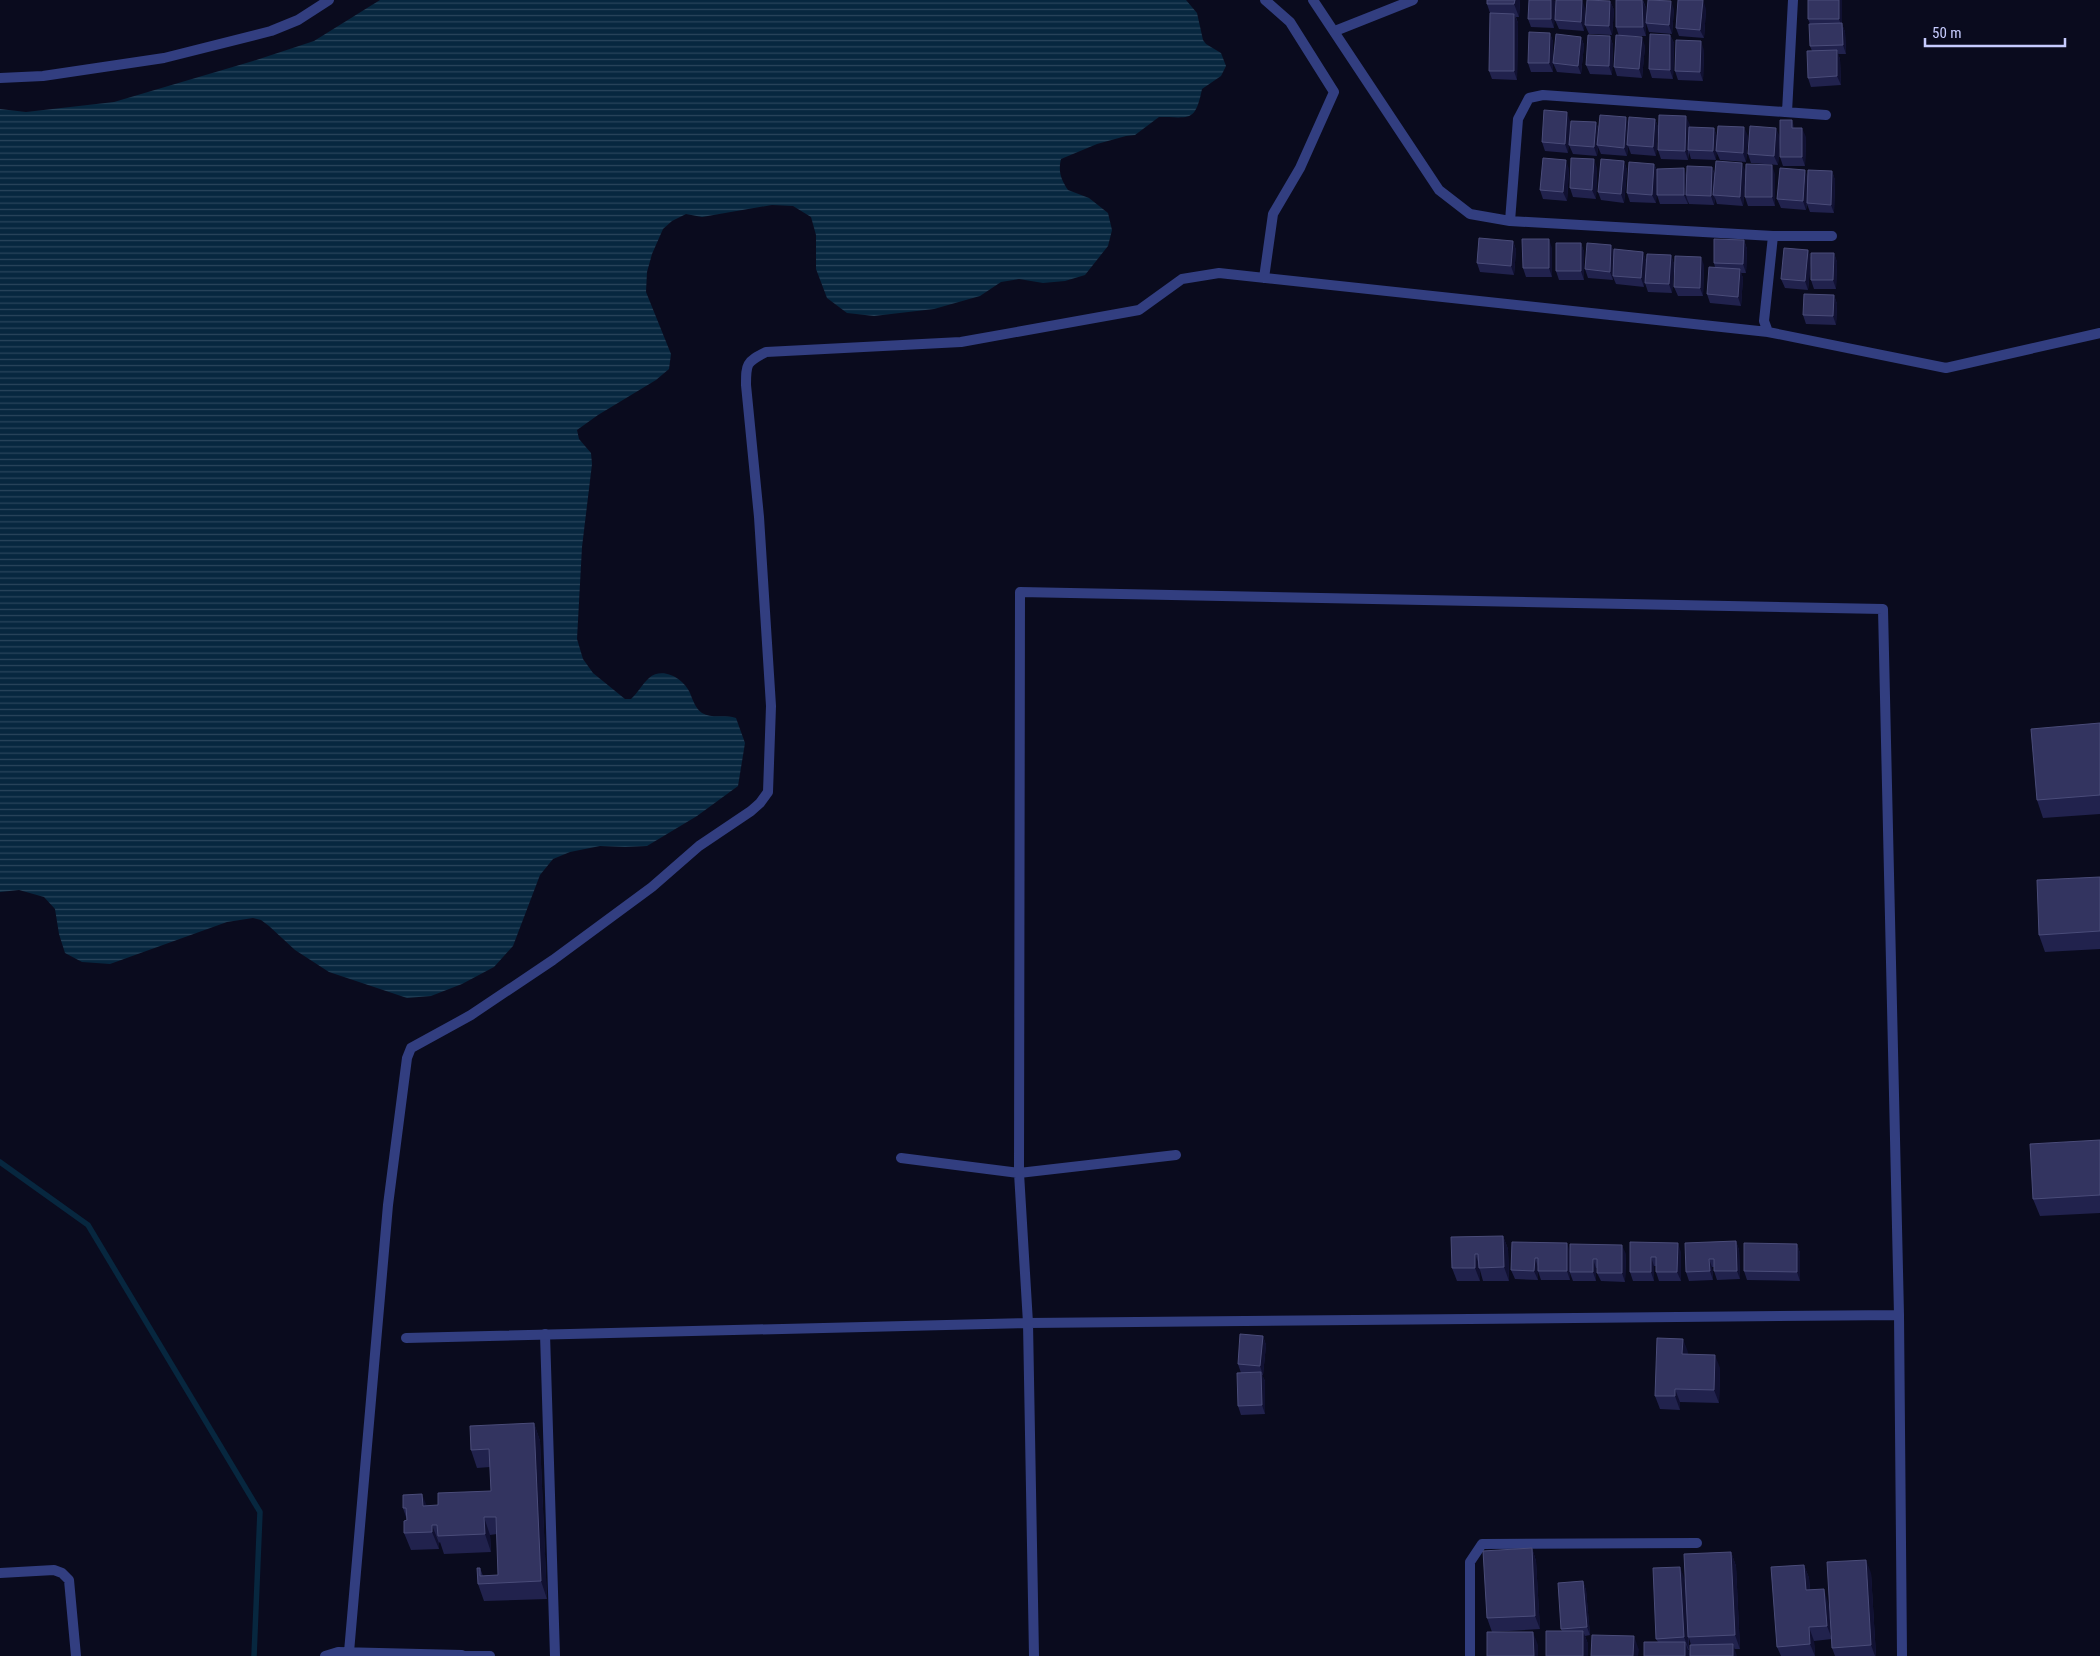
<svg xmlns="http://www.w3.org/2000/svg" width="2100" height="1656" viewBox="0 0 2100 1656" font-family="'Roboto Condensed',sans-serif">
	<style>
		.water { fill: url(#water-rules) }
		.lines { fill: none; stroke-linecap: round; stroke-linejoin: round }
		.stream { stroke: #07273f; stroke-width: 5.5 }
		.service { stroke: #323e80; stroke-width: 10 }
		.minor { stroke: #323e80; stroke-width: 10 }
		.tertiary { stroke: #323e80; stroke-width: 10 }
		.wall { fill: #21224d }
		.shaded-wall { fill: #111132 }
		.building { fill: #333460; stroke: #4a4c79 }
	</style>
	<defs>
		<pattern id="water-rules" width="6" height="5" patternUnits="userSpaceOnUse" patternTransform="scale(1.25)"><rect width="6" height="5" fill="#07273f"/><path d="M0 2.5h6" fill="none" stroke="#2a455c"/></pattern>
	</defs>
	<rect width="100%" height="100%" fill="#0a0b1e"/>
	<!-- water -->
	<path class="water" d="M380,0H1186L1197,13L1203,40L1206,44L1221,53L1226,66L1221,76L1202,89C1195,123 1190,117 1159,117L1135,135L1126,136L1097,144L1061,159C1058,172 1061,179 1068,190L1089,198L1108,213L1112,230L1108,246L1085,275L1065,281L1043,283L1019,279L1001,282L980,296L934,309L874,316L847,313L827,298L816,269V235L811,217L793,206L772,205L702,217L686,214L672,221L663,229L652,254L647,272L646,292L671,354L669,369L656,380L598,415L577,430L579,439L591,453L592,464L582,547L577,639L583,659L593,673L625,699H631C638,693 642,684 649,678C663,666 684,679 690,693C693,700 695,708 702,713C712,719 724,714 736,718L745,743L738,786L697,816L647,846L625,847L600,846L570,852L553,859L540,875L513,946L494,967L462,984L431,996L407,998L329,972L295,950L269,926L261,920L253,918L227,922L110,964L82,962L65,953L59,934L55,909L44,897L19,890L0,892V109L26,112L114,102L253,61L314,41Z"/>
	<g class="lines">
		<!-- stream -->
		<path class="stream" d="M0,1162L88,1225L260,1512L254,1656"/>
		<!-- service -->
		<path class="service" d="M545,1334L555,1656"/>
		<!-- minor -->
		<path class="minor" d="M1313,0L1439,190L1470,214L1510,221L1773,236H1832
			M1335,31L1413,0
			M0,78L43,76L164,58L271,31L298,20L329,0
			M1787,112L1793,0
			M1510,221L1518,119L1529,98L1543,95L1826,115
			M1773,236L1764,321L1768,332L1946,368L2100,333
			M1264,278L1273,214L1300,168L1334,92L1290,22L1265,0
			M901,1158L1019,1173L1176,1155
			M406,1338L1028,1323L1899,1315
			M0,1573L54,1570L62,1573L69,1580L76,1656
			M349,1652L388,1205L407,1058L411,1048L471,1015L553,960L652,887L699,846L751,811L760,803L768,792L771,706L759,517L746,385C746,364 746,362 766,352L961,342L1139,310L1182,279L1219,273L1768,332
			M325,1656L338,1652L462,1655
			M1034,1656L1028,1323L1019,1173L1020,592L1883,609L1899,1315L1902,1656
			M1470,1656V1562L1482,1544L1697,1543"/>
		<!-- tertiary -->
		<path class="tertiary" d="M462,1656H490"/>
	</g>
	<!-- wall -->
	<path class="wall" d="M1520,0L1519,17H1516L1518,23L1517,80L1492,79L1489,71L1490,13L1487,4Z
		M1529,0H1554L1555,2L1554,28L1531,27L1528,19Z
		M1643,0L1646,8V36H1624L1645,46L1642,78L1617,76L1614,67L1619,36L1616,27Z
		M1808,0H1842V24L1845,32L1846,54H1838L1840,59L1841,85L1811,87L1808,78L1812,51L1810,46V24L1808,19Z
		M1610,1L1614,10L1612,35L1589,34L1585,25Z
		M1585,8L1584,31L1559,29L1555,20Z
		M1674,9L1672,34L1649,32L1646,23Z
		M1706,9L1704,38L1679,36L1676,28Z
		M1550,33L1553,42V72H1531L1528,63Z
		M1670,35L1674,43L1673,79L1652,78L1649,69Z
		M1610,36L1613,45L1612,75L1590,74L1586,65Z
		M1581,37L1584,45L1581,74L1557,72L1553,63Z
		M1704,50L1703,81L1678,80L1675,71Z
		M1655,119L1658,127L1656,156L1631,154L1628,146L1627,156L1601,154L1598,147L1597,156L1573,154L1569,145L1596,122L1599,130Z
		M1570,121L1568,153L1545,151L1542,142Z
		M1690,125V127L1714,128L1717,137L1716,160L1691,159L1689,152L1688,160L1661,159L1658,150Z
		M1748,136L1746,162L1720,160L1716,151Z
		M1780,137L1778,165L1751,163L1748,154Z
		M1806,137L1805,166H1783L1780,157Z
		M1624,161L1627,170L1624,203L1601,200L1598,192Z
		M1654,164L1657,170L1686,175L1712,167L1715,174L1746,172L1775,174V206H1748L1745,197L1746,174L1743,206L1717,204L1715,198L1714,205L1689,204L1687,199L1688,204H1660L1657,195V182L1656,203L1630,202L1627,193Z
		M1597,168L1596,199L1573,197L1570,188Z
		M1569,169L1567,201L1543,199L1540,190Z
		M1832,171L1835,180L1834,213L1810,212L1807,204L1806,210L1781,208L1777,199L1808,176Z
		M1744,240L1747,249L1746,273H1741L1743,278L1741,306L1710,303L1707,294L1715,267L1714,263Z
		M1513,241L1516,250L1514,275L1480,272L1477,263Z
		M1581,243L1584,252V280H1559L1556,271Z
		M1611,245L1614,253L1643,252L1646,261L1644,287L1616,284L1613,277V280L1588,278L1585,269Z
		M1552,248V277H1526L1523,268Z
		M1808,250L1811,259L1808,290L1785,288L1781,279Z
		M1834,253L1837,262L1836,289H1814L1811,280Z
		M1671,255L1674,264L1672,293L1648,292L1645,283Z
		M1704,265L1703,296H1678L1674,287Z
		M1834,295L1837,304L1836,325L1806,324L1803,315Z
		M2100,723V814L2043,818L2037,800Z
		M2100,877V949L2045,952L2039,935Z
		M2100,1140V1213L2040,1216L2033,1199Z
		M1503,1236L1508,1249L1509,1281H1483L1480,1270V1281H1457L1452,1268Z
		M1736,1241L1739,1250L1740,1279L1717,1280L1714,1271V1267H1712L1713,1280L1689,1281L1686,1272Z
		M1512,1242L1570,1251L1626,1254L1625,1282L1601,1281L1597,1273V1268H1596V1281H1573L1570,1273V1280H1541L1538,1271V1267V1280L1515,1279L1511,1270Z
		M1630,1242L1681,1252V1281H1659L1656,1272V1266H1654V1281H1633L1630,1272Z
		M1797,1244L1800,1253V1281L1747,1280L1744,1271Z
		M1263,1336L1266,1345L1263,1375H1262L1265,1381V1414L1241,1415L1238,1406L1241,1373L1238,1364Z
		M1688,1352L1687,1354L1720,1368L1719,1403L1680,1402V1410L1660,1409L1655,1396Z
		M534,1423L540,1441L547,1599L484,1601L478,1584L480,1568L483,1576L498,1575L497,1534L490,1535L491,1552L444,1554L440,1542L439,1543V1549L411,1550L404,1533L407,1520L403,1508L438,1505L491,1491L490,1467L477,1468L471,1450Z
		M1532,1548L1536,1561L1540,1629L1492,1632L1487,1618Z
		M1731,1552L1736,1566L1740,1649H1734L1691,1645L1689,1638V1650H1688L1690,1656L1658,1642L1656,1639L1685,1580Z
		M1804,1565L1809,1578L1810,1590L1828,1602L1832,1639L1814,1641L1815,1656H1781L1777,1647Z
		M1871,1573L1876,1656H1835L1832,1648Z
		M1583,1581L1586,1590L1590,1635L1585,1636L1588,1644L1562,1631L1561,1629Z"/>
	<!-- shaded-wall -->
	<path class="shaded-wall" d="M1515,0H1520L1519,17L1514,4Z
		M1551,0H1554L1555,2L1554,28L1551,19Z
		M1582,0L1585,8L1584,31L1581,22Z
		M1642,0L1646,8V36L1643,27Z
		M1703,0L1706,9L1704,38L1700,30Z
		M1839,0H1842V24L1845,32L1846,54L1843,45L1842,28L1839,19Z
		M1610,1L1614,10L1612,35L1609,26Z
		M1671,1L1674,9L1672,34L1669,25Z
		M1514,14L1518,23L1517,80L1514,71Z
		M1550,33L1553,42V72L1549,63Z
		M1670,35L1674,43L1673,79L1670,70Z
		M1610,36L1613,45L1612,75L1609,66Z
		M1581,37L1584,45L1581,74L1578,66Z
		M1642,37L1645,46L1642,78L1639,69Z
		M1701,41L1704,50L1703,81L1700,72Z
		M1837,50L1840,59L1841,85L1837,76Z
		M1567,112L1570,121L1568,153L1565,144Z
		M1686,116L1690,125L1689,150H1688V160L1685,151Z
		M1626,117L1630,126L1627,156L1624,148Z
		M1655,119L1658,127L1656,156L1653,147Z
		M1792,120L1795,129L1792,128Z
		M1596,122L1599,131L1597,145L1598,147L1597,156L1594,147Z
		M1744,127L1748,136L1746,162L1743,153Z
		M1714,128L1717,137L1716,160L1713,151Z
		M1776,128L1780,137L1778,165L1774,156Z
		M1802,128L1806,137L1805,166L1802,157Z
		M1594,159L1597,168L1596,199L1592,190Z
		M1566,160L1569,169L1567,201L1563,192Z
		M1624,161L1627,170L1624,203L1621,194Z
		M1742,163L1746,172L1743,206L1740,197Z
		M1654,164L1658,173L1656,203L1652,195Z
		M1772,165L1775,174V206L1772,197Z
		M1712,167L1715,176L1713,195L1715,198L1714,205L1711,196Z
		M1684,168L1687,177L1686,195L1687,199L1688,204L1684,195Z
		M1805,170L1809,179L1806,210L1803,201Z
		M1832,171L1835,180L1834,213L1831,205Z
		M1549,239L1552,248V277L1549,268Z
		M1744,240L1747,249L1746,273L1743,264Z
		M1513,241L1516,250L1514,275L1511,266Z
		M1581,243L1584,252V280L1581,271Z
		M1611,245L1615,254L1613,280L1610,272Z
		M1808,250L1811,259L1808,290L1805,281Z
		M1643,252L1646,261L1644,287L1641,278Z
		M1834,253L1837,262L1836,289L1833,280Z
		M1671,255L1674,264L1672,293L1669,284Z
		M1701,257L1704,265L1703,296L1700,288Z
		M1740,269L1743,278L1741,306L1738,297Z
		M1834,295L1837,304L1836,325L1833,316Z
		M1503,1236L1508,1249L1509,1281L1504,1267Z
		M1736,1241L1739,1250L1740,1279L1737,1271Z
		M1567,1243L1570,1251V1280L1567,1271Z
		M1678,1243L1681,1252V1281L1677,1272Z
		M1797,1244L1800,1253V1281L1797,1272Z
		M1622,1245L1626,1254L1625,1282L1622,1273Z
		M1475,1254L1480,1267L1479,1268L1480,1270V1281L1475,1268Z
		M1651,1257L1654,1266V1281L1651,1272Z
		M1535,1258L1538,1267V1280L1534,1271Z
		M1593,1259L1596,1268V1281L1593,1272Z
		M1709,1259L1712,1267L1713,1280L1710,1271Z
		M1263,1336L1266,1345L1263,1375L1260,1366Z
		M1683,1339L1688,1352L1687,1367L1682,1354Z
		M1715,1355L1720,1368L1719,1403L1714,1390Z
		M1261,1372L1265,1381V1414L1262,1405Z
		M1675,1389L1680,1402V1410L1675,1396Z
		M534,1423L540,1441L547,1599L541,1581Z
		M422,1494L429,1511L423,1506Z
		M484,1517L490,1535L491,1552L485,1534Z
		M432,1525L439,1543V1549L432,1532Z
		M1532,1548L1536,1561L1540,1629L1535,1616Z
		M1731,1552L1736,1566L1740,1649L1735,1635Z
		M1866,1560L1871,1573L1876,1656H1875L1871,1645Z
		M1804,1565L1809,1578L1811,1604L1806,1590Z
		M1680,1567L1685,1580L1689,1650L1684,1637Z
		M1583,1581L1586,1590L1590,1635L1587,1627Z
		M1824,1589L1828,1602L1832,1639L1827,1626Z
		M1809,1627L1814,1641L1815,1656L1810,1644Z
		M1583,1631L1588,1644V1656H1583Z
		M1533,1632L1538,1645V1656H1534Z
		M1634,1636L1639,1650L1638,1656H1633Z
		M1685,1642L1690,1655V1656H1685Z
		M1733,1644L1737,1656H1733Z"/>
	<!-- building -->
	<path class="building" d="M1487,0H1515L1514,4H1487Z
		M1529,0H1551V19H1528Z
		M1556,0H1582L1581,22L1555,20Z
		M1587,0L1610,1L1609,26L1585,25Z
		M1616,0H1642L1643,27H1616Z
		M1648,0L1671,1L1669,25L1646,23Z
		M1678,0H1703L1700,30L1676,28Z
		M1808,0H1839V19H1808Z
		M1490,13L1514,14V71H1489Z
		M1842,23L1843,45L1810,46L1809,24Z
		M1529,32L1550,33L1549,63H1528Z
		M1556,34L1581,37L1578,66L1553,63Z
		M1650,34L1670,35V70L1649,69Z
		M1588,35L1610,36L1609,66L1586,65Z
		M1616,35L1642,37L1639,69L1614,67Z
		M1676,40L1701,41L1700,72L1675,71Z
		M1837,50V76L1808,78L1807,51Z
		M1544,110L1567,112L1565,144L1542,142Z
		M1600,115L1626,117L1624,148L1597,145Z
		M1659,115L1686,116L1685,151L1658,150Z
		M1629,117L1655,119L1653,147L1627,145Z
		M1780,120H1792V128H1802V157H1780Z
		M1571,121L1596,122L1594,147L1569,145Z
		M1718,126L1744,127L1743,153L1716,151Z
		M1750,126L1776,128L1774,156L1748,154Z
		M1689,127L1714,128L1713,151L1688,150Z
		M1543,158L1566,160L1563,192L1540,190Z
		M1571,158L1594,159L1592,190L1570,188Z
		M1601,159L1624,161L1621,194L1598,192Z
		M1716,161L1742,163L1740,197L1713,195Z
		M1629,162L1654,164L1652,195L1627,193Z
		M1746,164L1772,165V197H1745Z
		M1687,166L1712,167L1711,196L1686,195Z
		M1684,168V195H1657V169Z
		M1780,168L1805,170L1803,201L1777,199Z
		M1808,170L1832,171L1831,205L1807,203Z
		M1479,238L1513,241L1511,266L1477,263Z
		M1522,239H1549V268H1523Z
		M1714,239L1744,240L1743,264L1714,263Z
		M1556,243H1581V271H1556Z
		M1587,243L1611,245L1610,272L1585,269Z
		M1784,248L1808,250L1805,281L1781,279Z
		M1614,249L1643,252L1641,278L1613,276Z
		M1811,253H1834L1833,280H1811Z
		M1647,254L1671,255L1669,284L1645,283Z
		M1675,256L1701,257L1700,288L1674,287Z
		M1709,267L1740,269L1738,297L1707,294Z
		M1804,294L1834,295L1833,316L1803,315Z
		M2100,723V795L2037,800L2031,729Z
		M2100,877V931L2039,935L2037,880Z
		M2100,1140V1195L2033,1199L2030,1144Z
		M1503,1236L1504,1267L1479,1268L1478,1254H1475V1268H1452L1451,1237Z
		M1736,1241L1737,1271H1714V1259H1709L1710,1271L1686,1272L1685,1243Z
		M1512,1242L1567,1243V1271H1538V1258H1535L1534,1271L1511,1270Z
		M1630,1242L1678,1243L1677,1272H1656V1257H1651V1272H1630Z
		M1744,1243L1797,1244V1272L1744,1271Z
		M1570,1244L1622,1245V1273H1597V1259H1593V1272H1570Z
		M1240,1334L1263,1336L1260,1366L1238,1364Z
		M1657,1338L1683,1339L1682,1354L1715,1355L1714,1390L1675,1389V1396H1655Z
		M1261,1372L1262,1405L1238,1406L1237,1373Z
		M534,1423L541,1581L478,1584L477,1568H480V1576L498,1575L496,1517H484L485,1534L438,1536L437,1525H432V1532L404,1533V1521L407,1520L406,1508H403V1495L422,1494L423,1506L438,1505V1493L491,1491L489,1449L471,1450L470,1426Z
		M1532,1548L1535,1616L1487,1618L1483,1551Z
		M1731,1552L1735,1635L1688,1637L1684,1554Z
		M1866,1560L1871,1645L1832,1648L1827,1562Z
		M1804,1565L1806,1590L1824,1589L1827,1626L1809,1627L1810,1644L1777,1647L1771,1567Z
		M1680,1567L1684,1637L1656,1639L1653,1568Z
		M1583,1581L1587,1627L1561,1629L1558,1583Z
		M1546,1631H1583V1656H1546Z
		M1487,1632H1533L1534,1656H1487Z
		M1592,1635L1634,1636L1633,1656H1591Z
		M1644,1642H1685V1656H1644Z
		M1733,1644V1656H1690V1645Z"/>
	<!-- scale -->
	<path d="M1925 38v8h140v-8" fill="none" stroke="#c7ccff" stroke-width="2.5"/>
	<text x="1932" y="38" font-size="15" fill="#c7ccff" stroke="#0a0b1e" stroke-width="4" paint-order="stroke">50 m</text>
</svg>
